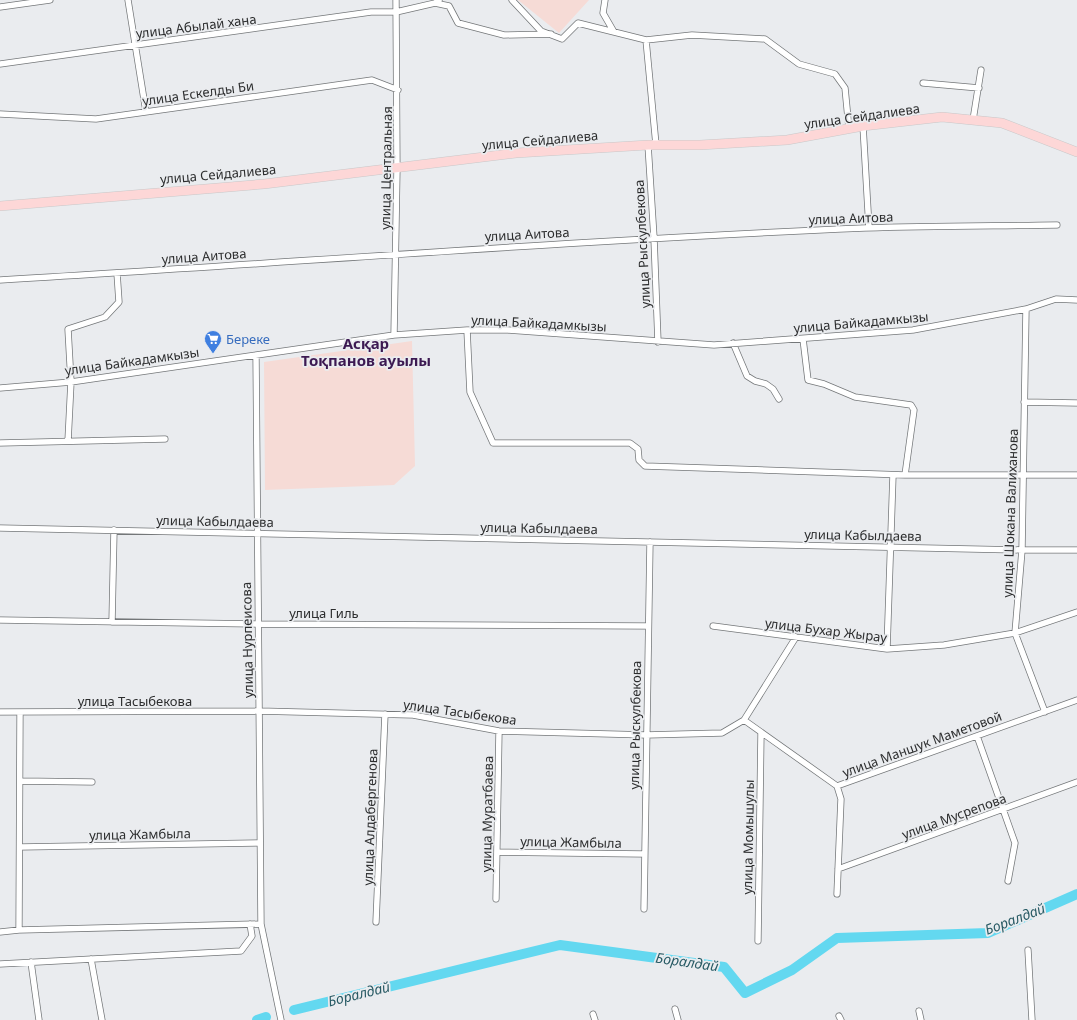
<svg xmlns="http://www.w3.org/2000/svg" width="1077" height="1020" viewBox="0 0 1077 1020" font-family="'Noto Sans',sans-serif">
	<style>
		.education { fill: #f6dbd6 }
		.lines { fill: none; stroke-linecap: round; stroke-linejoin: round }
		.river { stroke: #63d8f0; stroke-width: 10 }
		.minor-casing { stroke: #747779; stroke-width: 7 }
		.primary-casing { stroke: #c8c8c9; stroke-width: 10 }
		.minor { stroke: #fff; stroke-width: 5.5 }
		.primary { stroke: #fdd7d7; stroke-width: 9 }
		.labels { text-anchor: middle; stroke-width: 3.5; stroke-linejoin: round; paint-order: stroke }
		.street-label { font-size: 13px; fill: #2c2d2e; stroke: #eaecef }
		.shop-label { font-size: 13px; fill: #366cbe; stroke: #eaecef; text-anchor: start }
		.water-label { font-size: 14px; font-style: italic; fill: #295b65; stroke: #eaecef }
		.quarter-label { font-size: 15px; font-weight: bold; fill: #3c1a52; stroke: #eaecef }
	</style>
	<rect width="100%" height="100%" fill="#eaecef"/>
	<!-- education -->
	<path class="education" d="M518,0H589L559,33Z
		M412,341L415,466L394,485L265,490L264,362Z"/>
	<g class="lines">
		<!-- river -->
		<path class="river" d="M294,1010L560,945L724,967L745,993L792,970L837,938L988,933L1077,894
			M257,1020L266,1017"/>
		<defs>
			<path id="minor" d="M128,0L146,112
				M512,0L541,31L562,39L578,23L614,32
				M605,0L603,13L614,32L646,40L692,35L765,39L799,64L835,74L845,88L849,129
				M435,3L449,6L458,23L504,35L551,34
				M0,7L50,0
				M646,40L656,145
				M0,64L371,12H396L435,3L439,0
				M923,83L979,88
				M0,114L96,119L372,80L398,90
				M973,120L981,70
				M863,126L869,228
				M648,145L654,238L658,342
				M0,280C289,263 577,240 865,228C929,226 993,226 1057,225
				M1026,309L1022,550L1015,633L1045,712
				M467,330L470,392L493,443H630L638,449L639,460L645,466L905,475H1077
				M394,335L397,169L396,0
				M803,339L808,380L824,384L855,397L911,405L914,410L905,475
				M733,343L747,376L755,381L766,384L773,389L779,399
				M256,355L261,924L281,1020
				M0,388L71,382L394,335L467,330H508L714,345L913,330L1026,309L1056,299L1077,300
				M1024,402L1077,403
				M68,441L71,382L68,329L105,317L119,302L117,273
				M0,443L165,439
				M0,528L1022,550H1077
				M0,620L258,624L648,626
				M112,622L114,530
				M713,626L887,649L944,645L1015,633L1077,612
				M887,649L893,475
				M0,712L259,711L413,715L499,731L646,735L722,733L744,720L796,637
				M744,720L837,786
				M977,736L1015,843L1008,881
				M20,781L92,782
				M837,786L1077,700
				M837,786L841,799L837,894
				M20,847L260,843
				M497,852L644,854
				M838,869L1077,782
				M496,899L499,731
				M644,909L650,542
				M376,922L385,714
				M19,930L20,713
				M0,932L19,930L261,924
				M758,941L761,733
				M1028,950L1032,1020
				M91,959L102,1020
				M31,962L39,1020
				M0,964L241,951L252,936L250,924
				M675,1009L678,1020
				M919,1011L921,1020
				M593,1014L595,1020
				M839,1016L841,1020"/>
			<path id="primary" d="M0,206L264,184L516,153L648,145H700L787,140L863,126L942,117L1002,123L1077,152"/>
		</defs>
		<!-- minor casing -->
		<use href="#minor" class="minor-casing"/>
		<!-- primary casing -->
		<use href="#primary" class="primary-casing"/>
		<!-- minor -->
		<use href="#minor" class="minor"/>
		<!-- primary -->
		<use href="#primary" class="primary"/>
	</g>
	<!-- icons -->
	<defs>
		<symbol id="supermarket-pin" viewBox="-11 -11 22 30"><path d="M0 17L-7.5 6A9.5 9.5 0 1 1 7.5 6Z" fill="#3f7fe0" stroke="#eaecef"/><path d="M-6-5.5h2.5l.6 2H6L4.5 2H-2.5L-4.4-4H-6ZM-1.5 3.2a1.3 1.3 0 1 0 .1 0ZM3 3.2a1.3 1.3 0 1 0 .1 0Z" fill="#fff"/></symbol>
	</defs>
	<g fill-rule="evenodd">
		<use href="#supermarket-pin" x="203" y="329" width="20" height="27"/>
	</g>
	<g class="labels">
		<!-- street labels -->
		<g class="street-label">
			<text transform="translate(196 26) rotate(-7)" y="5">улица Абылай хана</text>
			<text transform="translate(198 93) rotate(-8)" y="5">улица Ескелды Би</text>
			<text transform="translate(862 116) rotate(-8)" y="5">улица Сейдалиева</text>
			<text transform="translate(540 140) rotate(-5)" y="5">улица Сейдалиева</text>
			<text transform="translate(386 168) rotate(-89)" y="5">улица Центральная</text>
			<text transform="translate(218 174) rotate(-5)" y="5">улица Сейдалиева</text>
			<text transform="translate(851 218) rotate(-2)" y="5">улица Аитова</text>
			<text transform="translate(527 234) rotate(-3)" y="5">улица Аитова</text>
			<text transform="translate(642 244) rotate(-93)" y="5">улица Рыскулбекова</text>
			<text transform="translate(204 256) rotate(-4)" y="5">улица Аитова</text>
			<text transform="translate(861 322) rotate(-5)" y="5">улица Байкадамкызы</text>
			<text transform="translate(539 323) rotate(3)" y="5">улица Байкадамкызы</text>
			<text transform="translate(132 361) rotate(-8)" y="5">улица Байкадамкызы</text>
			<text transform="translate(1010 513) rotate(-88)" y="5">улица Шокана Валиханова</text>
			<text transform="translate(215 521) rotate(1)" y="5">улица Кабылдаева</text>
			<text transform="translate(539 528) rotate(1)" y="5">улица Кабылдаева</text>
			<text transform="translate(863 535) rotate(1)" y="5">улица Кабылдаева</text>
			<text x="324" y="618">улица Гиль</text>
			<text transform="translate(826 630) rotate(7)" y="5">улица Бухар Жырау</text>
			<text transform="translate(247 640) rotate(-91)" y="5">улица Нурпеисова</text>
			<text x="135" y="706">улица Тасыбекова</text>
			<text transform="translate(460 712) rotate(8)" y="5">улица Тасыбекова</text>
			<text transform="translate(635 725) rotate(-89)" y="5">улица Рыскулбекова</text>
			<text transform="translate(922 744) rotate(-20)" y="5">улица Маншук Маметовой</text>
			<text transform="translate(487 814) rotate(-89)" y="5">улица Муратбаева</text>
			<text transform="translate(954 816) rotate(-20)" y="5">улица Мусрепова</text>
			<text transform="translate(370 817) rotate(-88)" y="5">улица Алдабергенова</text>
			<text transform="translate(140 834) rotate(-1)" y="5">улица Жамбыла</text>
			<text transform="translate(748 837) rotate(-89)" y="5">улица Момышулы</text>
			<text transform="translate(571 842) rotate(1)" y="5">улица Жамбыла</text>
		</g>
		<!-- shop labels -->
		<g class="shop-label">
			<text x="226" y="344">Береке</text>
		</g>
		<!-- water labels -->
		<g class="water-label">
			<text transform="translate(1015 919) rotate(-21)" y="5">Боралдай</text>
			<text transform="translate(687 962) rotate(8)" y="5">Боралдай</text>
			<text transform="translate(359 994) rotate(-14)" y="5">Боралдай</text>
		</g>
		<!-- quarter labels -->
		<g class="quarter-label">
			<text x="366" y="349">Асқар<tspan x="366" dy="17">Тоқпанов ауылы</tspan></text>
		</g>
	</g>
</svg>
